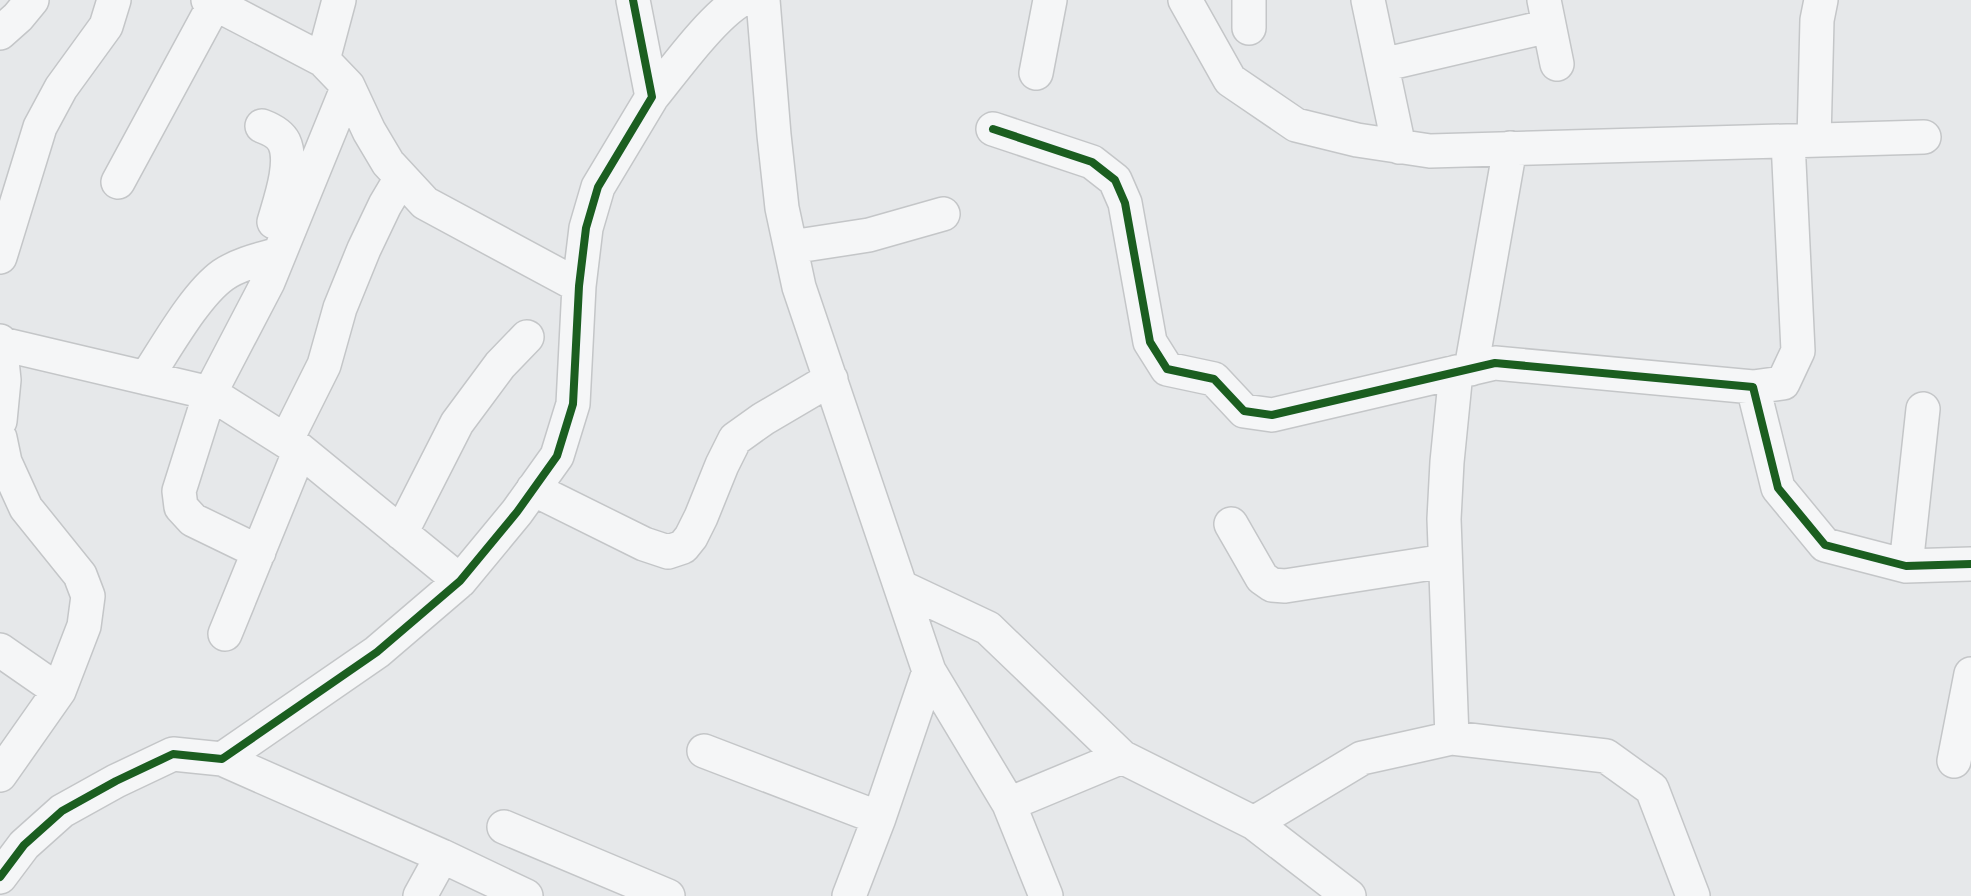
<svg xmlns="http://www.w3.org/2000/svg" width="1971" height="896" viewBox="0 0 1971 896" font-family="Manrope,sans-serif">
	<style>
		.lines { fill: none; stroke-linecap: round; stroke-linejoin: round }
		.minor-casing { stroke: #c4c6c8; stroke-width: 36 }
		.minor { stroke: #f5f6f7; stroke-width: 33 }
		.cycleway-casing { stroke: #f4f6f9; stroke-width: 11 }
		.cycleway { stroke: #1b5e20; stroke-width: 8 }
	</style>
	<rect width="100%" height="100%" fill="#e6e8ea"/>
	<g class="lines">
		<defs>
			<path id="minor" d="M208,0L323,60
				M339,0L323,60L348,86L369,131L388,163L425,203L579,286
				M763,0L774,135L782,208L799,287L929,671L1009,804L1046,896
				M1185,0L1230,80L1296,125L1357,140L1430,151L1924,137
				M1249,0V28
				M1368,0L1399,147
				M1544,0L1557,64
				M0,33L18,17L32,0
				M1382,65L1549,26
				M1036,73L1050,0
				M652,97C674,70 712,17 741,0
				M262,126C270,129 280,134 284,142C294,163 280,201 274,222
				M993,129L1092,162L1115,180L1125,203L1150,342L1167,369L1214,379L1244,411L1272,415L1495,363L1753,387L1778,488L1825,545L1906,566L1971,564
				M1814,140L1817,20L1821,0
				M118,182L215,3
				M791,247L869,235L943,214
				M0,257L40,127L61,88L106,26L114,0
				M0,341L4,380L0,421
				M2,344L210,393L300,450L460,581
				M1471,369L1510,148
				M146,378C166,348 195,295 223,275C239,264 261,259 279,254
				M1753,387L1783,383L1798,351L1788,141
				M0,438L5,462L26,508L80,575L88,596L84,626L59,691L0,775
				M286,441L324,365L340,308L364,249L385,205L401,178
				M533,489L644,544L668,552L683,547L691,537L701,517L722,465L735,439L763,419L831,379
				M1231,524L1262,578L1272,585L1285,586L1445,561
				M401,533L457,423L500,365L527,337
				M259,552L193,520L181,507L179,491L210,393L268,282L348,86
				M1906,566L1923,409
				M901,587L988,628L1122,757L1254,823L1362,758L1452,738L1606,756L1652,789L1693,896
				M225,634L300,450
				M0,650L59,691
				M1452,738L1444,519L1447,462L1456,372
				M704,751L879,818
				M222,759L442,856L526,896
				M1954,761L1971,674
				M1009,804L1122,757
				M1254,823L1349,896
				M504,827L668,896
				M0,877L24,845L62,811L116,781L173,754L222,759L377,652L460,581L517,512L557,456L573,404L579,286L586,228L598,187L652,97L633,0
				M420,896L442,856
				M849,896L879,818L929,671"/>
		</defs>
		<!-- minor casing -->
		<use href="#minor" class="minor-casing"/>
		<!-- minor -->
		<use href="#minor" class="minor"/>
		<defs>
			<path id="cycleway" d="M993,129L1092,162L1115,180L1125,203L1150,342L1167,369L1214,379L1244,411L1272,415L1495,363L1753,387L1778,488L1825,545L1906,566L1971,564
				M0,877L24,845L62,811L116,781L173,754L222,759L377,652L460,581L517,512L557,456L573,404L579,286L586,228L598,187L652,97L633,0"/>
		</defs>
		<!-- cycleway casing -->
		<use href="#cycleway" class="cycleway-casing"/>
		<!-- cycleway -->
		<use href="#cycleway" class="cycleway"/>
	</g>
</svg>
